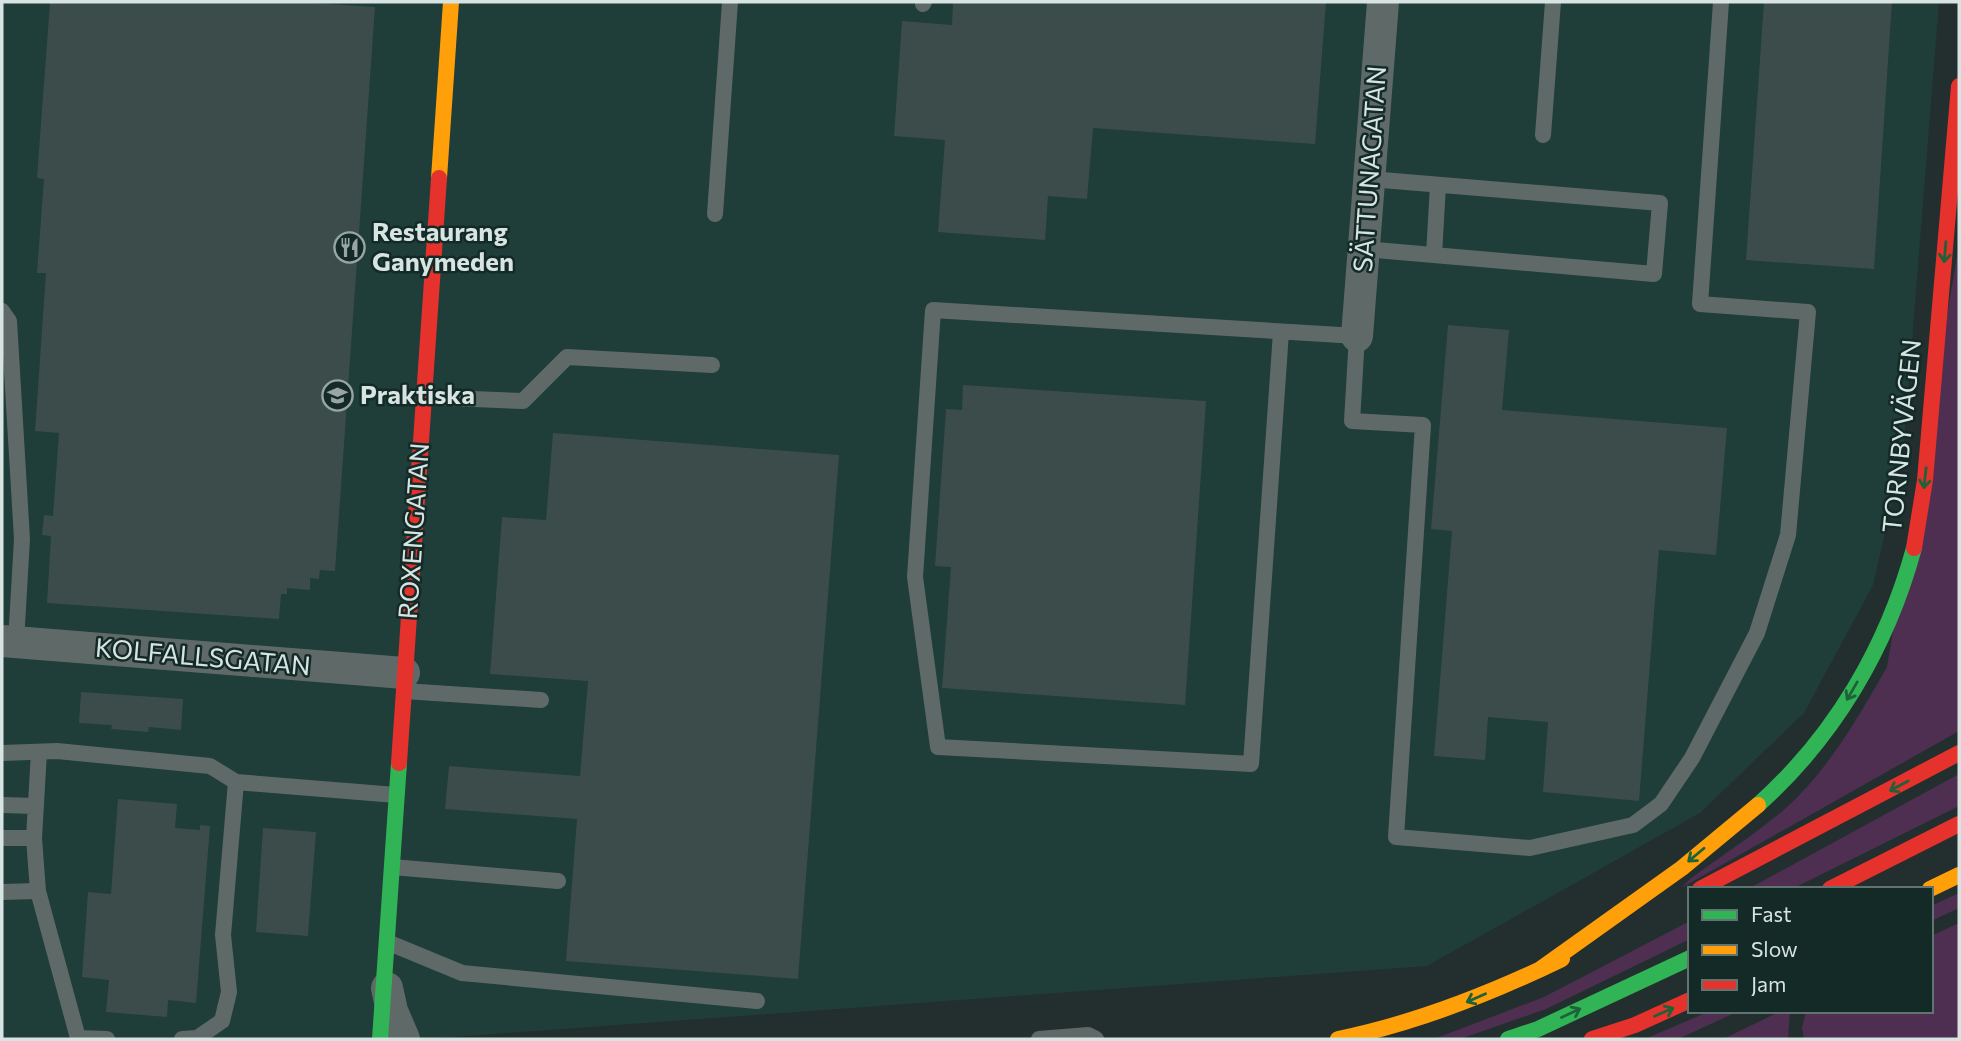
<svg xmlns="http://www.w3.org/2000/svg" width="1961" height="1041" viewBox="0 0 1961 1041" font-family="Commissioner,sans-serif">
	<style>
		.built { fill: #1f3d39 }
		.green { fill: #4e2f51 }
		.building { fill: #3c4c4a }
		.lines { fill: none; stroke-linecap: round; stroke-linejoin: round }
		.lane { stroke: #5f6a68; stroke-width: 16 }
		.street { stroke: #5f6a68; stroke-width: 32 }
		.fast { stroke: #30b455; stroke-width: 16 }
		.slow { stroke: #ff9f0a; stroke-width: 16 }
		.jam { stroke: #e5322d; stroke-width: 16 }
		.oneway { stroke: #1f6139 }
		.labels { text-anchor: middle; stroke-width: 5; stroke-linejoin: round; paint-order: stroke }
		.street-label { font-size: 26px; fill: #d7e4e2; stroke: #132a27 }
		.poi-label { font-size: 26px; font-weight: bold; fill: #d7e4e2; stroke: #132a27; text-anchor: start }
	</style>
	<rect width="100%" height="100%" fill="#232f2e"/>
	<!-- built -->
	<path class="built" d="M2,2H1939L1903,454L1873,585L1804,713L1700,813L1427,966L426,1039H2Z"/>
	<!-- green -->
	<path class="green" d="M1959,245V731L1681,888L1690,879C1721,856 1756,834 1786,808C1829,769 1859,716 1887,667Z
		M1959,774V806L1792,889H1748Z
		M1959,893V908L1931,921V906Z
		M1690,921V939L1546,1009L1460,1039H1434L1544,997Z
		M1959,923V1039H1804L1802,1028L1806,1011H1931V936Z
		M1710,1011H1739L1678,1039H1645Z
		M1781,1011H1790L1788,1039H1723Z"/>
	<!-- building -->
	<path class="building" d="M50,2H297L375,7L335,571L320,570L319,579L310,578V590L287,588V594H281L279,619L47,603L51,536L42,535L44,515L53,516L59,433L35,431L46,273H37L44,179L37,178Z
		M953,2H1326L1315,144L1093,128L1087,199L1048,196L1045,240L938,232L945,140L894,136L902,21L952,25Z
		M1764,2H1892L1874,269L1746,260Z
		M1448,325L1509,330L1502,410L1727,428L1716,555L1659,550L1639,801L1543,792L1548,722L1488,717L1485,760L1434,756L1452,531L1431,529Z
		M963,385L1206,401L1185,705L942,688L951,567L935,566L946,409L962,410Z
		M553,433L839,455L798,979L566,961L577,819L445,809L449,766L580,776L588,681L490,674L502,517L546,520Z
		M81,692L183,699L181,730L149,727L148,732L111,729L112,725L79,723Z
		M118,799L177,804L175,828L200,830V825L210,826L196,1003L168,1000L167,1017L106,1012L109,980L82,977L88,892L111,894Z
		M263,828L316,832L308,936L256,932Z"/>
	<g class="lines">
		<!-- lane -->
		<path class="lane" d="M923,4L924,2
			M1543,135L1553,2
			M715,214L730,2
			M1364,249L1654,274L1660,203L1370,179
			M1434,255L1438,185
			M2,311L9,321L22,539L16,642
			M1281,332L1251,764L938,747L915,577L933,310L1357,336L1352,421L1423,425L1396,837L1530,848L1633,825L1661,804L1692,758L1757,633L1788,535L1808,312L1700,304L1721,2
			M424,397L523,401L567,357L712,365
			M404,691L541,700
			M2,753L57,751L210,766L236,782L396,795
			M2,805L35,806
			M2,838H34
			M392,867L558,881
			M38,891L78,1038L107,1039
			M2,892L38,891L34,838L39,752
			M387,942L462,973L757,1001
			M182,1039L197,1038L222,1021L229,992L223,935L236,782
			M1039,1039L1088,1035L1096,1039"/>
		<!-- street -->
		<path class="street" d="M1357,336L1383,2
			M2,641L404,673
			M387,988L392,1011L404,1039"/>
		<!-- fast -->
		<path class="fast" d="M1758,805C1835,736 1887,647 1914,548
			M380,1039L399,763
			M1508,1039L1538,1029L1690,958"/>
		<!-- slow -->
		<path class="slow" d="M439,178L451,2
			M1930,889L1959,875
			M1539,970L1682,868L1758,805
			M1338,1039C1417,1023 1490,994 1562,959"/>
		<!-- jam -->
		<path class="jam" d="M1914,548L1925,480L1959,86
			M399,763L439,178
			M1700,889L1959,753
			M1830,889L1959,824
			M1592,1039L1635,1025L1690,1000"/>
	</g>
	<!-- one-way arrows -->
	<defs><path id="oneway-shaft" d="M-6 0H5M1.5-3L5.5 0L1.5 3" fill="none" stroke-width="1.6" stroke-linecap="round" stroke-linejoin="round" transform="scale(1.75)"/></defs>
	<g class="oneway">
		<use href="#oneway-shaft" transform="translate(1945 252) rotate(95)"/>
		<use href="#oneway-shaft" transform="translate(1925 478) rotate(96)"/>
		<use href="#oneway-shaft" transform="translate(1852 691) rotate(120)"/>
		<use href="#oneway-shaft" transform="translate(1899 786) rotate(152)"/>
		<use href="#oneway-shaft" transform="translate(1696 855) rotate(140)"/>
		<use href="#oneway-shaft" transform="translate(1476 998) rotate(156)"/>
		<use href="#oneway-shaft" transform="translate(1664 1012) rotate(-24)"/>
		<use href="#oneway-shaft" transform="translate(1571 1013) rotate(-25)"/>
	</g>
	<!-- icons -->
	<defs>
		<symbol id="restaurant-ring" viewBox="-11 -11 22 22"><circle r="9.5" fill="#132a27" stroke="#98a5a3" stroke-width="1.5"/><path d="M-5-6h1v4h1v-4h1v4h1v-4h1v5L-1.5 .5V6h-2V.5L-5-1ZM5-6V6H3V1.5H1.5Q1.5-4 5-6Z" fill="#98a5a3"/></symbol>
		<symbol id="school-ring" viewBox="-11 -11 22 22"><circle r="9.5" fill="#132a27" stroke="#98a5a3" stroke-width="1.5"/><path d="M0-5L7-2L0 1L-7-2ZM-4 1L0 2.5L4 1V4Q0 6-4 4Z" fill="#98a5a3"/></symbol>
	</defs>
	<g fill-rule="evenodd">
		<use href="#restaurant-ring" x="332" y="230" width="35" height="35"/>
		<use href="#school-ring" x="320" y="378" width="35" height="35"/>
	</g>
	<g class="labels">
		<!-- street labels -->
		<g class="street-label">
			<text transform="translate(1370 169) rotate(-86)" y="9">SÄTTUNAGATAN</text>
			<text transform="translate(1902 436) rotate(-84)" y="9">TORNBYVÄGEN</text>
			<text transform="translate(414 531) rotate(-86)" y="9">ROXENGATAN</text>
			<text transform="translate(203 657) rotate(5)" y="9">KOLFALLSGATAN</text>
		</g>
		<!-- poi labels -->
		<g class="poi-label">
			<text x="372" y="241">Restaurang<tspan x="372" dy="30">Ganymeden</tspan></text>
			<text x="360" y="404">Praktiska</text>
		</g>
	</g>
	<!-- border -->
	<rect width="1961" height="1041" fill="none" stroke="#d7e4e2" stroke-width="7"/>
	<!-- legend -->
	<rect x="1688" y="887" width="245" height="126" fill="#132a27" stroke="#617472" stroke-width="2"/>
	<rect x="1702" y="910" width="35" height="10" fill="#30b455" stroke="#617472" stroke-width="2"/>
	<text x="1751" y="922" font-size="21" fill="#d7e4e2">Fast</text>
	<rect x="1702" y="945" width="35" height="10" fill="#ff9f0a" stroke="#617472" stroke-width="2"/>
	<text x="1751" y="957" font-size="21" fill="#d7e4e2">Slow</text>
	<rect x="1702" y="980" width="35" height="10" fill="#e5322d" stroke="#617472" stroke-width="2"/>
	<text x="1751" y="992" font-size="21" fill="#d7e4e2">Jam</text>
</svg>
